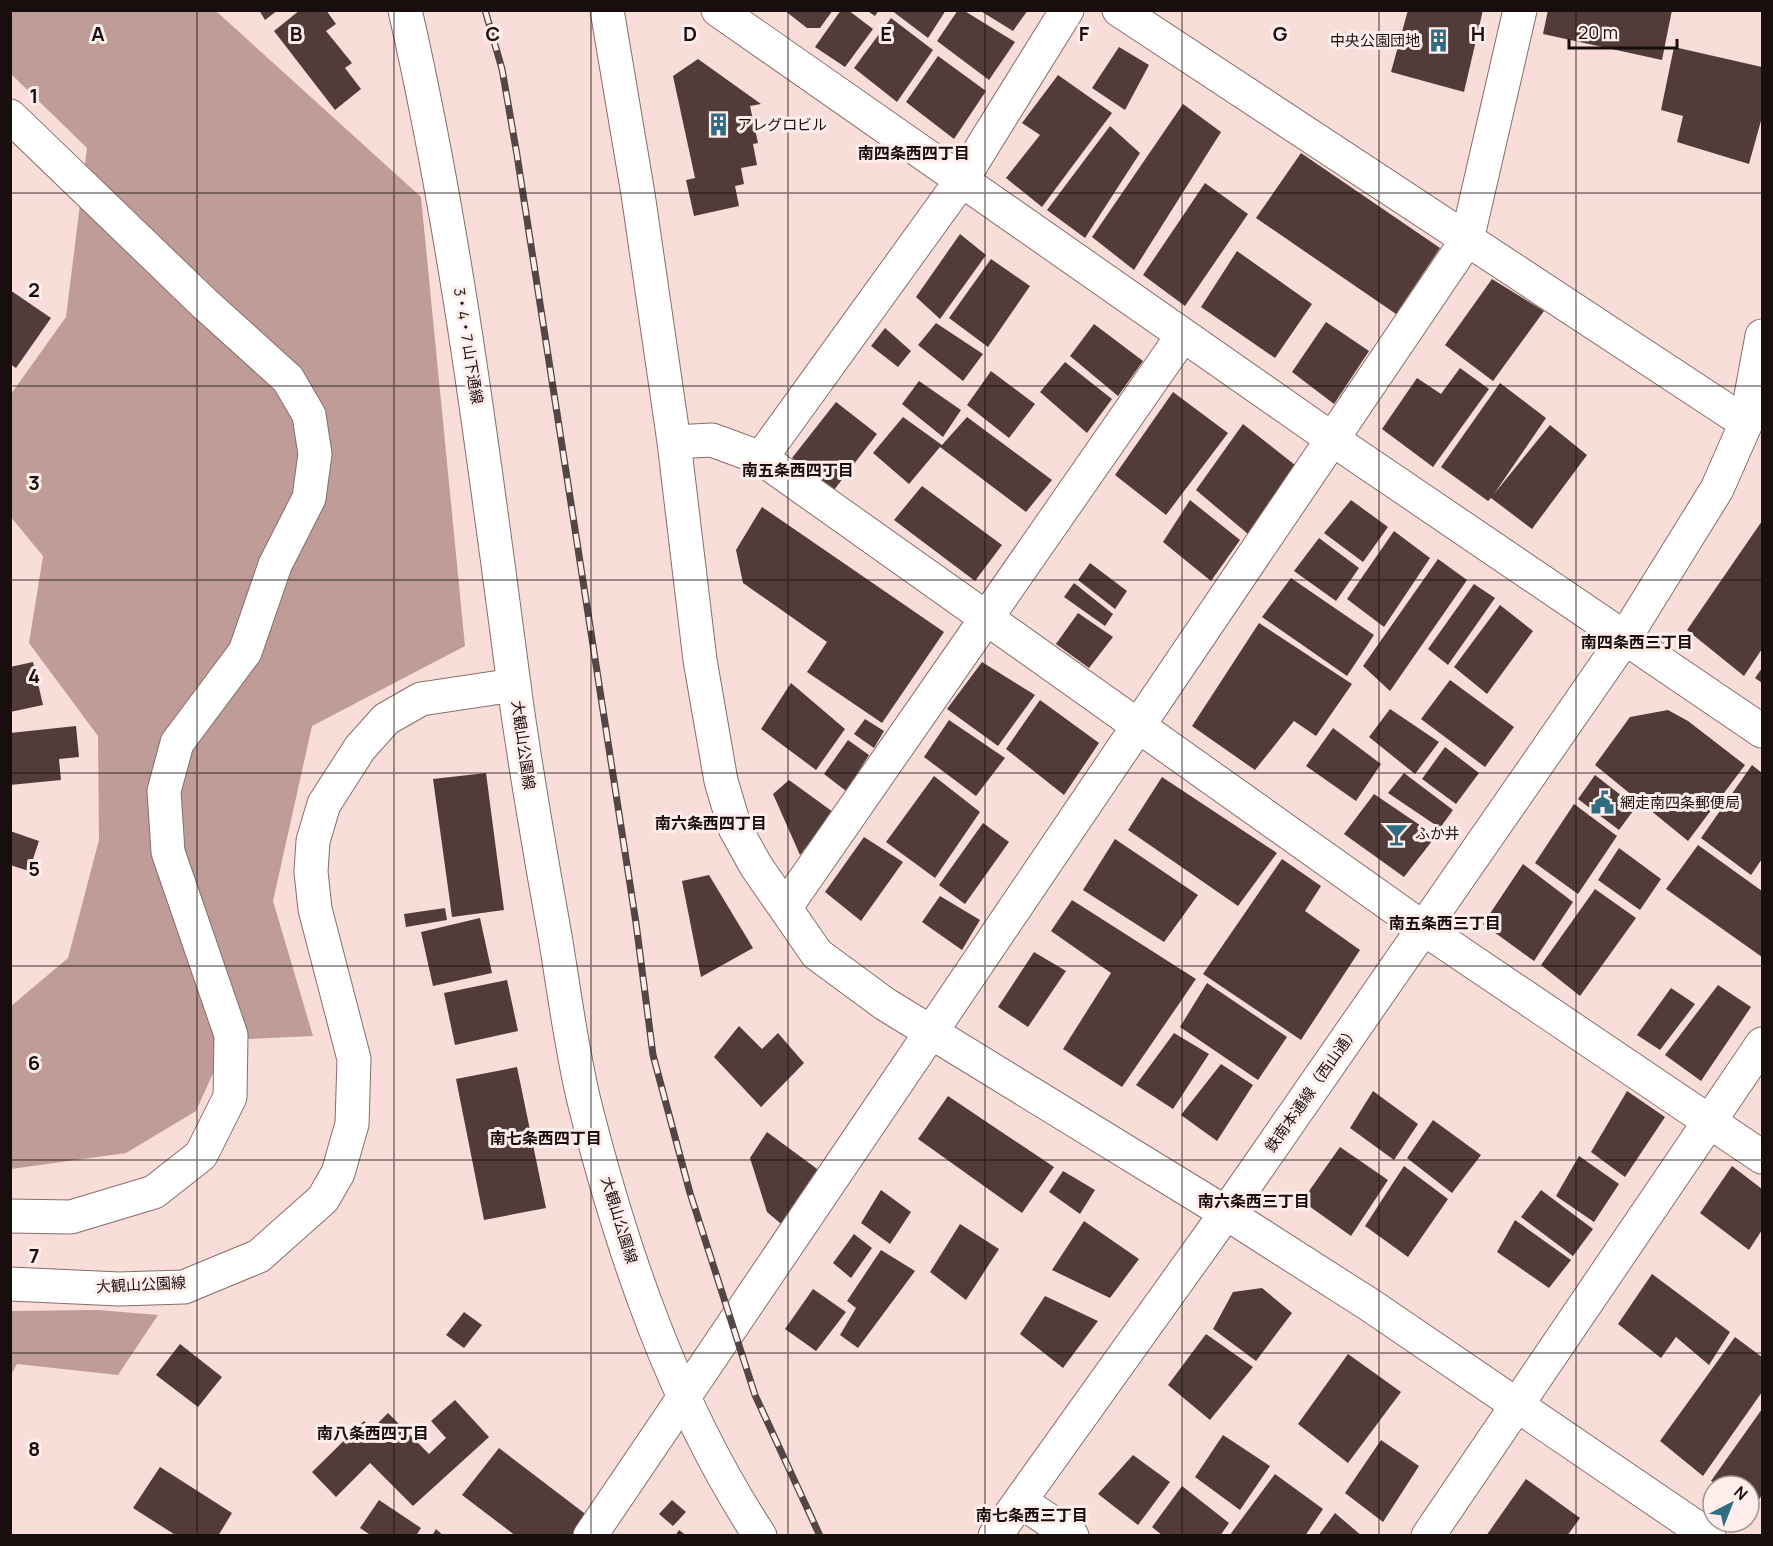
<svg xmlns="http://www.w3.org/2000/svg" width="1773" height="1546" viewBox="0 0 1773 1546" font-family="Manrope,'Noto Sans JP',sans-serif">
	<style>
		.forest { fill: #bf9c97 }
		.building { fill: #523c39 }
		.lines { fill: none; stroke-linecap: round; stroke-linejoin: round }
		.minor-casing { stroke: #876e6b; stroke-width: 35 }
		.major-casing { stroke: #876e6b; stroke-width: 35 }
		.minor { stroke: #fff; stroke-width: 33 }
		.major { stroke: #fff; stroke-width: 33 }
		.rail-casing { stroke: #544644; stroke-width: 7 }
		.rail { stroke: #feedea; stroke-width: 4.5; stroke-dasharray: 14; stroke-linecap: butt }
		.grid { fill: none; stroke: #170e0d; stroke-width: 1.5; stroke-opacity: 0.55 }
		.labels { text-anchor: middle; stroke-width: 6; stroke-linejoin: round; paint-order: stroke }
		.poi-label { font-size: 15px; fill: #170e0d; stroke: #feedea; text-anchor: start }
		.street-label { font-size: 15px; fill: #170e0d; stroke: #feedea }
		.neighbourhood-label { font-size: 16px; font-weight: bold; fill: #170e0d; stroke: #feedea }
		.grid-label { font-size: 20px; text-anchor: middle; font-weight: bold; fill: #170e0d; stroke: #feedea; stroke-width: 6; stroke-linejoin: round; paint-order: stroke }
	</style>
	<rect width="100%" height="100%" fill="#f9ddd9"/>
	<!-- forest -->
	<path class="forest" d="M11,11H216L421,197L465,646L312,726L273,901L313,1036L228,1040L196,1111L126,1153L11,1169L10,1007L68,958L99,840L98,736L29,643L43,556L10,516L11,394L66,317L87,148L11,74Z
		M98,1310L158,1315L118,1375L17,1364L11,1375V1311Z"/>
	<!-- building -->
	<path class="building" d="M259,10H278L265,20Z
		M300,10H326L336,24L326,31L352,63L345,68L361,89L335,110L274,31Z
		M784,10H833L820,28H807Z
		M841,10H848L873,29L845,67L815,47Z
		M866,10H879L875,16Z
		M891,10H946L928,38Z
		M958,10H963L1015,42L989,80L937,41Z
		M979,10H1028L1013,31Z
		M1408,10H1483L1464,92L1391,72Z
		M1548,10H1672L1662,60L1543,34Z
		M891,18L933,50L897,102L854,68Z
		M1119,47L1149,65L1125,110L1092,88Z
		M1674,47L1762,67V117L1749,164L1677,142L1683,116L1661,110Z
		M938,56L986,91L954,139L906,102Z
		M698,59L761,104L750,106L758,143L753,144L757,165L741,168L744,184L735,186L739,206L694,216L686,180L695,178L673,76Z
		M1058,75L1112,113L1042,207L1006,178L1040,135L1022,123Z
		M1183,104L1221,132L1134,270L1092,237Z
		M1110,126L1140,153L1085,238L1047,210Z
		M1301,153L1440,248L1396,314L1256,218Z
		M1205,183L1248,214L1185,306L1143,275Z
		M960,234L986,255L940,319L916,297Z
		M1237,251L1312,304L1275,358L1201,307Z
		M991,259L1030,286L988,347L949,318Z
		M1492,279L1544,311L1493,381L1445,345Z
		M10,290L51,318L16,368L10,364Z
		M1326,322L1369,351L1334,404L1292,372Z
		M936,323L983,354L963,381L918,345Z
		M1094,324L1143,361L1118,396L1070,356Z
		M885,328L911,351L898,367L871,346Z
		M1065,362L1112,399L1087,433L1040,392Z
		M1460,368L1489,389L1433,467L1382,429L1417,378L1441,394Z
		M991,371L1035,404L1009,438L967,405Z
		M919,381L961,410L943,437L902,404Z
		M1500,383L1546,418L1494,494L1550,425L1587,455L1532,529L1491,498L1488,501L1441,467Z
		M1173,392L1228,433L1166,515L1115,475Z
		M836,402L877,434L834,490L792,458Z
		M903,417L942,445L967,417L1052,480L1026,512L940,447L909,484L873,453Z
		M1243,424L1295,465L1248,534L1196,490Z
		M922,486L1002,545L975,581L894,520Z
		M1190,500L1240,540L1211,581L1163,542Z
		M1351,500L1388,527L1363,562L1324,533Z
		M762,507L944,632L882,723L807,672L827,642L743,583L736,550Z
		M1762,521V649L1744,676L1687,630Z
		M1394,531L1430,558L1384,627L1347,599Z
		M1319,538L1359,568L1336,601L1294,571Z
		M1438,559L1467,580L1390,691L1363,666Z
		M1090,563L1127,591L1115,609L1078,580Z
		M1291,578L1374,635L1347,676L1262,617Z
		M1074,583L1113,614L1105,626L1064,597Z
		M1474,584L1495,598L1448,665L1428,649Z
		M1500,605L1533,631L1487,694L1454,667Z
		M1078,613L1113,637L1089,668L1056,644Z
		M1259,623L1352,684L1316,736L1294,721L1255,770L1192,726Z
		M33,662L43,705L10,712V667Z
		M982,662L1035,695L998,746L947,709Z
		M1762,668V683L1755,678Z
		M1450,680L1514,727L1485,767L1421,719Z
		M791,683L845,729L816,770L761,729Z
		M1040,700L1099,743L1064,795L1006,749Z
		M1390,709L1439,742L1415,774L1369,737Z
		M1668,710L1688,721L1745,765L1688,841L1595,765L1630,717Z
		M865,719L884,731L874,748L854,734Z
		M949,720L1005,758L976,796L924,757Z
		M76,726L79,757L59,759L61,780L10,785V733Z
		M1333,728L1381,764L1356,801L1306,766Z
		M848,740L869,755L846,791L824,774Z
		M1445,747L1479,773L1456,804L1422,779Z
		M1752,765L1762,773V859L1751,875L1701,838Z
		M486,773L504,910L452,917L433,779Z
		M1404,773L1453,810L1440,828L1388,793Z
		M1595,775L1636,807L1619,830L1578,799Z
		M934,776L980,812L935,878L886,842Z
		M1162,777L1277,853L1238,906L1128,830Z
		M789,780L833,812L800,855L773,794Z
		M1374,794L1436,836L1404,877L1344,834Z
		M1574,804L1617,836L1578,894L1535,863Z
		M983,823L1009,842L965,904L939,885Z
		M10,831L39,841L29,871L10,865Z
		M864,837L903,862L861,921L825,892Z
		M1115,839L1198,895L1164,942L1083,890Z
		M1698,845L1762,891V957L1666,889Z
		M1619,848L1661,879L1640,910L1598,880Z
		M1282,859L1321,886L1305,911L1360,950L1301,1040L1203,974Z
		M1523,864L1573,902L1534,961L1483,924Z
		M709,875L753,948L701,977L682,881Z
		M1595,889L1636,918L1580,996L1541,965Z
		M940,896L980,920L962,950L922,922Z
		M1072,900L1196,979L1122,1087L1063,1049L1111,973L1051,931Z
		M445,908L447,920L406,927L404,914Z
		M480,918L492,973L433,986L421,932Z
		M1034,952L1066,971L1028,1027L998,1007Z
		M507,980L518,1031L455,1045L444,993Z
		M1207,983L1287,1037L1258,1080L1180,1027Z
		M1718,985L1751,1007L1701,1081L1665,1055Z
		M1671,988L1695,1004L1660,1050L1637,1035Z
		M739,1026L762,1049L778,1033L804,1063L761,1107L714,1057Z
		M1174,1033L1209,1054L1173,1109L1136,1085Z
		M1221,1064L1253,1085L1217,1141L1181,1115Z
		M517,1067L546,1208L484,1220L456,1079Z
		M1373,1091L1418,1124L1394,1160L1350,1128Z
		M1627,1091L1665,1117L1625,1177L1591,1152Z
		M948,1096L1054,1167L1022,1213L918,1139Z
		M1433,1120L1481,1155L1452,1193L1407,1158Z
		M767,1132L824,1174L786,1228L767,1212L750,1158Z
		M1340,1147L1388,1180L1351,1236L1302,1201Z
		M1579,1156L1619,1184L1594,1222L1556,1196Z
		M1404,1166L1448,1199L1408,1257L1365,1226Z
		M1732,1166L1762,1189V1230L1749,1250L1700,1213Z
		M1063,1171L1095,1190L1080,1214L1049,1192Z
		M881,1190L911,1212L890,1244L861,1223Z
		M1541,1190L1593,1229L1573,1256L1521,1217Z
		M1515,1220L1571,1260L1549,1288L1497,1252Z
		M1084,1221L1139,1259L1110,1298L1052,1270Z
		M960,1224L999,1249L966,1300L930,1272Z
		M854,1234L872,1248L851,1278L833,1263Z
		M881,1250L915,1271L858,1348L840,1335L856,1308L847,1301Z
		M1652,1274L1730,1332L1709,1365L1676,1337L1661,1358L1618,1324Z
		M1262,1288L1292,1313L1256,1361L1213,1329L1233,1292Z
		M813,1289L846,1312L816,1351L785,1329Z
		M1045,1296L1098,1321L1063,1368L1020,1334Z
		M464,1312L482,1325L464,1348L446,1335Z
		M1206,1334L1253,1367L1210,1420L1168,1385Z
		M1735,1337L1762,1357V1392L1703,1476L1660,1441Z
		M180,1344L222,1377L198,1407L156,1375Z
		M1348,1354L1401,1392L1348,1463L1298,1424Z
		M455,1400L489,1437L413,1506L370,1463L336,1497L312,1472L364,1421L372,1429L388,1413L429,1454L446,1438L431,1421Z
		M1762,1409V1495L1753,1509L1749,1507V1486H1719L1711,1481Z
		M1223,1435L1270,1466L1240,1510L1195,1477Z
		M1381,1440L1419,1466L1383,1522L1345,1493Z
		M499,1448L588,1516L573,1536H516L462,1495Z
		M1133,1455L1170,1482L1138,1525L1098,1494Z
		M160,1467L232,1513L218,1536H177L133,1508Z
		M1275,1474L1323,1509L1305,1536H1229Z
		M1526,1479L1580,1518L1567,1536H1486Z
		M1182,1486L1229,1523L1220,1536H1163L1152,1527Z
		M379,1500L421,1528L416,1536H372L360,1528Z
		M672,1500L686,1512L673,1526L659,1514Z
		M1335,1513L1362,1536H1318Z
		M436,1529L444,1536H432Z
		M679,1530L687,1536H675Z"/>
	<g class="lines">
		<defs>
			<path id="minor" d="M405,10C456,233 484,459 514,685
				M607,10L638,194L674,442L700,660L721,781L735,828L756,866L817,954L885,1004L1226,1213L1370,1305L1709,1536
				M718,10L1332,439L1762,731
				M1119,10L1746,423
				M10,116L204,303L288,379L309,415L315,454L309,498L275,565L245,652L177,743L164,791L168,852L231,1035L230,1097L201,1155L154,1192L71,1217L10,1216
				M674,442L712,440L761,458L1423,928L1762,1157
				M761,458L961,181L1067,10
				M785,908L1183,335
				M1020,1501L1072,1536
				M590,1536L1467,240L1520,10
				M995,1536L1226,1213L1624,639L1717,489L1746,423L1762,336
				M1428,1536L1762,1044"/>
			<path id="major" d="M10,1284L119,1289L184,1287L259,1256L323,1199L338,1173L352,1124L354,1059L315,909L311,872L313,841L324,804L360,748L386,719L421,699L514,685C525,769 540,852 555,936C564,990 571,1047 584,1101C622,1252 674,1405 760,1536"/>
		</defs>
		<!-- minor casing -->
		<use href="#minor" class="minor-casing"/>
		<!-- major casing -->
		<use href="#major" class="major-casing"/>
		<!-- minor -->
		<use href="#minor" class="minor"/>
		<!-- major -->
		<use href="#major" class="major"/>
		<defs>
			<path id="rail" d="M485,10L502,69L517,155L636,923L653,1055L690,1193L755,1395L820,1536"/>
		</defs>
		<!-- rail casing -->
		<use href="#rail" class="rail-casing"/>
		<!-- rail -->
		<use href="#rail" class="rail"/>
	</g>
	<!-- grid -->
	<path class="grid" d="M197,10V1536M394,10V1536M591,10V1536M788,10V1536M985,10V1536M1182,10V1536M1379,10V1536M1576,10V1536M10,193H1762M10,386H1762M10,580H1762M10,773H1762M10,966H1762M10,1160H1762M10,1353H1762"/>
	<!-- icons -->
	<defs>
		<symbol id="building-bare" viewBox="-9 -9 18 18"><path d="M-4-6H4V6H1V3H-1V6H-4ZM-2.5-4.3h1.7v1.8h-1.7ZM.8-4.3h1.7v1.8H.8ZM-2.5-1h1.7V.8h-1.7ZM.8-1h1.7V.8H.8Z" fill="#2e6d82" stroke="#feedea" stroke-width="2.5" paint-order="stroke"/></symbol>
		<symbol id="civic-bare" viewBox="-9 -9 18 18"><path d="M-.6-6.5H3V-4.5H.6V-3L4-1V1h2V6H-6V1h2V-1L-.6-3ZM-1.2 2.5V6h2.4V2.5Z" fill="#2e6d82" stroke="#feedea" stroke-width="2.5" paint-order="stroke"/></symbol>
		<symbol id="bar-bare" viewBox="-9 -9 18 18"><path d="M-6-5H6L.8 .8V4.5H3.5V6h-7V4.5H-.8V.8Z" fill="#2e6d82" stroke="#feedea" stroke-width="2.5" paint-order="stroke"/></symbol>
	</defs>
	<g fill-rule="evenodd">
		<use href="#building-bare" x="1422" y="24" width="33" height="33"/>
		<use href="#building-bare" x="702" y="108" width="33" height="33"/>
		<use href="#civic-bare" x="1586" y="786" width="33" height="33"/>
		<use href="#bar-bare" x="1380" y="818" width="33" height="33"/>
	</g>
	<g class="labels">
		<!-- poi labels -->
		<g class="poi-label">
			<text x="1420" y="46" text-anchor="end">中央公園団地</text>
			<text x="737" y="130">アレグロビル</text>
			<text x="1620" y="808">網走南四条郵便局</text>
			<text x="1415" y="839">ふか井</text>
		</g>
		<!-- street labels -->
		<g class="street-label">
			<text transform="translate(468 346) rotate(81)" y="5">3・4・7 山下通線</text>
			<text transform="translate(523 745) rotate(82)" y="5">大観山公園線</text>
			<text transform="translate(1312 1089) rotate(-55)" y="5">鉄南本通線（西山通）</text>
			<text transform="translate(619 1220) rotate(73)" y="5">大観山公園線</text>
			<text transform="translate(141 1285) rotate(-3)" y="5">大観山公園線</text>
		</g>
		<!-- neighbourhood labels -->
		<g class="neighbourhood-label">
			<text x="914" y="159">南四条西四丁目</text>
			<text x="798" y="476">南五条西四丁目</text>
			<text x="1637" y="648">南四条西三丁目</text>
			<text x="711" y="829">南六条西四丁目</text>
			<text x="1445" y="929">南五条西三丁目</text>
			<text x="546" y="1144">南七条西四丁目</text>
			<text x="1254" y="1207">南六条西三丁目</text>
			<text x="373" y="1439">南八条西四丁目</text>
			<text x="1032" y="1521">南七条西三丁目</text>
		</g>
	</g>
	<g class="grid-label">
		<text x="98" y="41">A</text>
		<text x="296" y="41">B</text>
		<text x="493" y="41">C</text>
		<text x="690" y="41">D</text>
		<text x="886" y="41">E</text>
		<text x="1084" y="41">F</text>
		<text x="1280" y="41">G</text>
		<text x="1478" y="41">H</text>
		<text x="34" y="103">1</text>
		<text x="34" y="297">2</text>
		<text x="34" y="490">3</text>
		<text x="34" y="683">4</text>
		<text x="34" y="876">5</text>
		<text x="34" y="1070">6</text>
		<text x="34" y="1263">7</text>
		<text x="34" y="1456">8</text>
	</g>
	<!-- border -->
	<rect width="1773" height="1546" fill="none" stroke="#170e0d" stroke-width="24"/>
	<!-- north arrow -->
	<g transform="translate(1731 1504) rotate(42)"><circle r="28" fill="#feedea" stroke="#a29492" stroke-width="1.5"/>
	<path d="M0-4.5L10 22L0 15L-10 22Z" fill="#2e6d82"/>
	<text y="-9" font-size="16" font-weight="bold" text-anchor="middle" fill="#170e0d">N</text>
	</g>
	<!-- scale -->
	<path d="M1569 39v9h108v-9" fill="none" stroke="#170e0d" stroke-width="3"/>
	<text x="1578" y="39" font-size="18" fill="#170e0d" stroke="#feedea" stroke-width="4.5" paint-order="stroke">20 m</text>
</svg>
